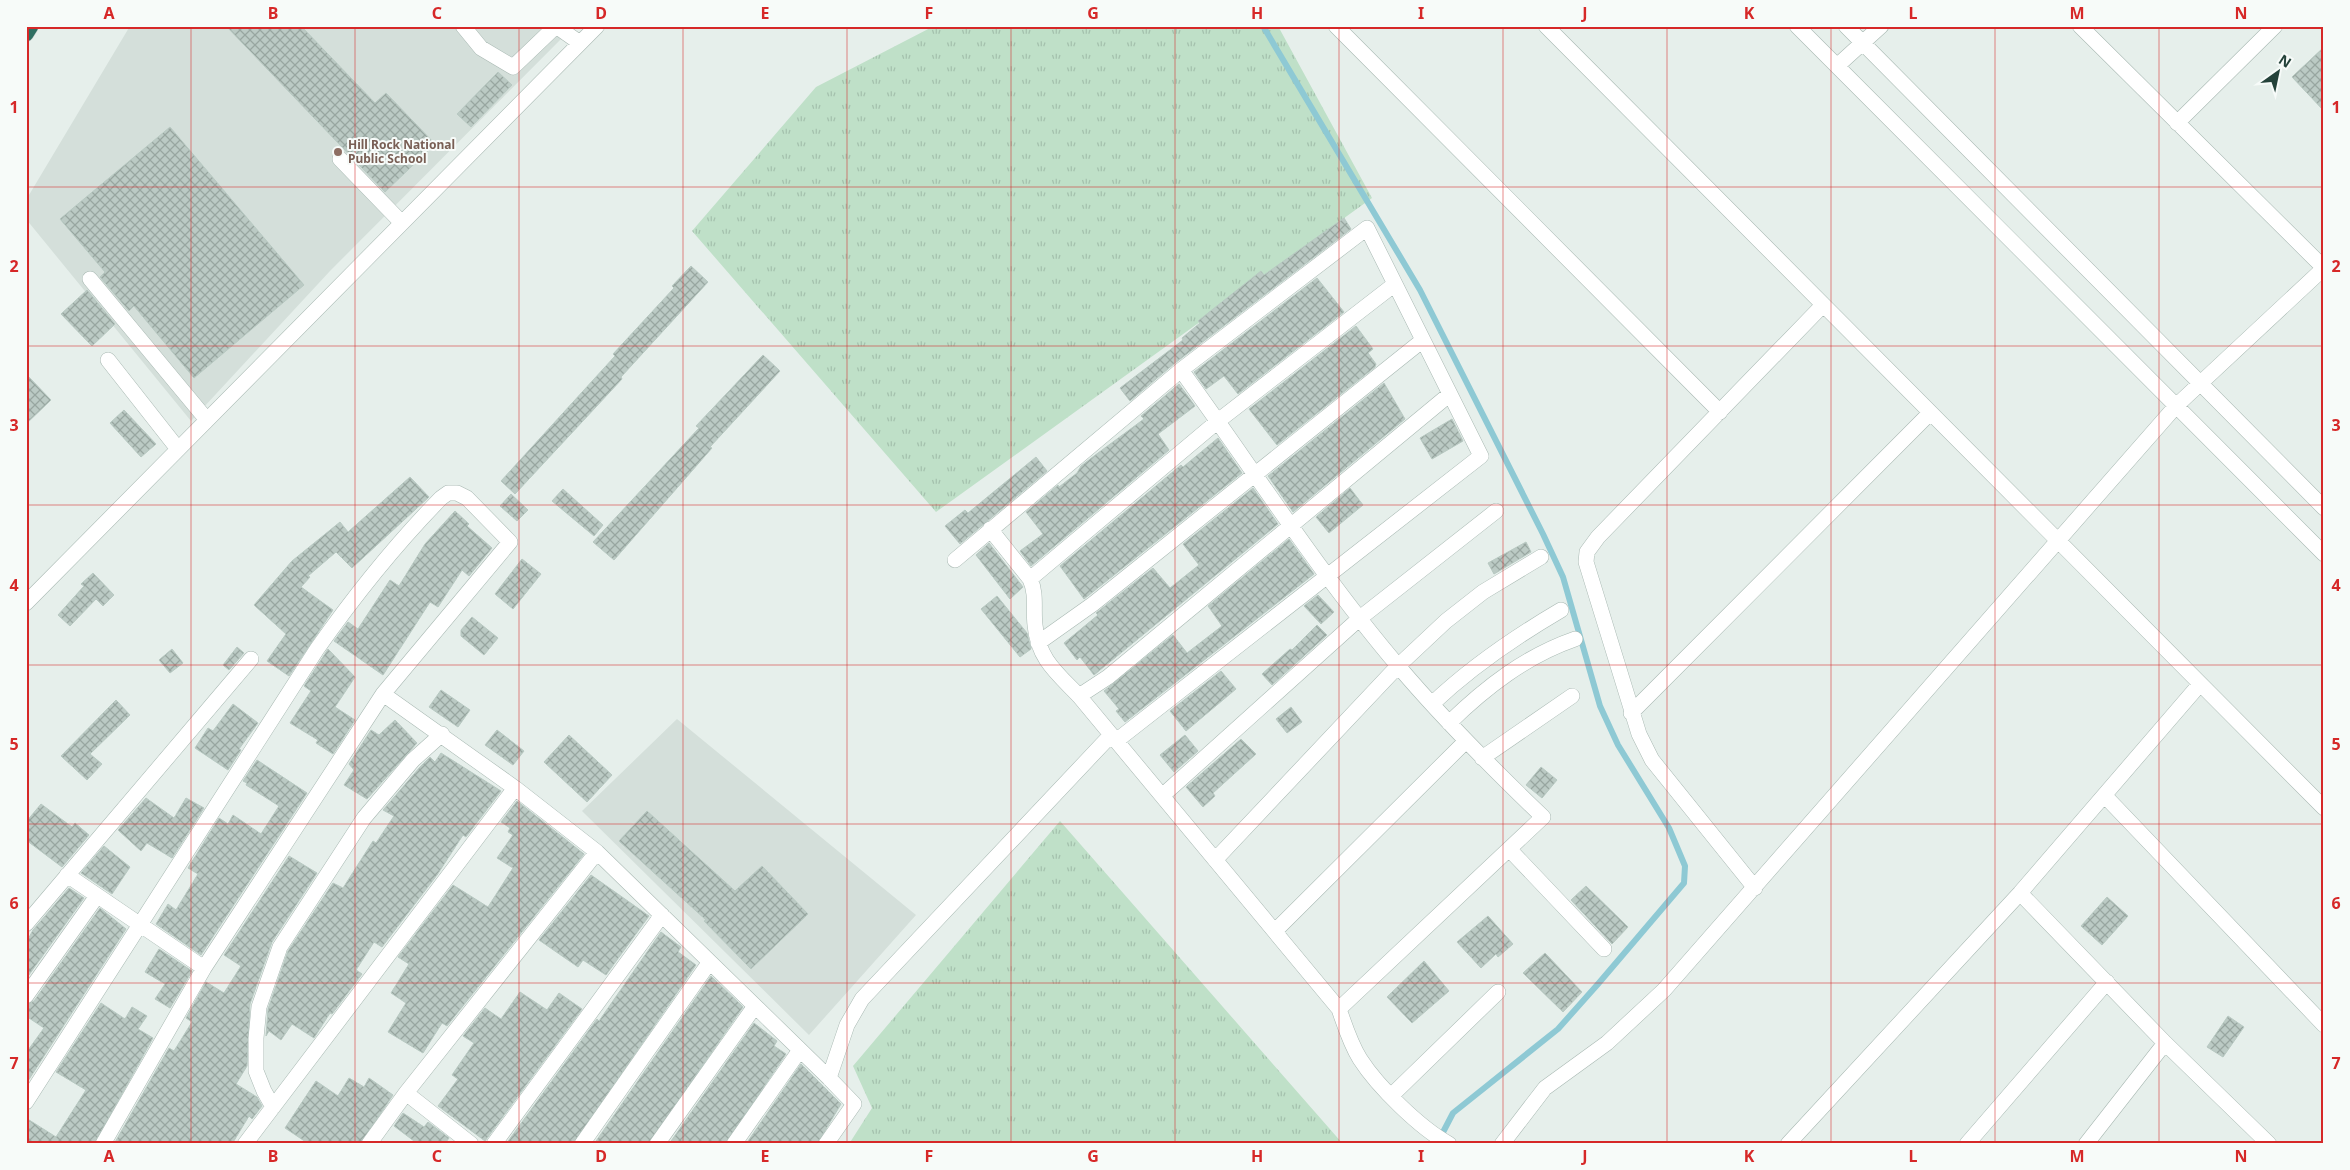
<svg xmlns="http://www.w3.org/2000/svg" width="2350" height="1170" viewBox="0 0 2350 1170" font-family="'Noto Sans',sans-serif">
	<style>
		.built { fill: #d4dfda }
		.grass { fill: url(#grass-tufts) }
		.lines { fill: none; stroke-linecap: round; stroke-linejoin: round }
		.stream { stroke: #8ec9d4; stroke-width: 6 }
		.building { fill: url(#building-cross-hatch); stroke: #b8c9c2 }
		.minor-casing { stroke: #a8b8b2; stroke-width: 16 }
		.highway-casing { stroke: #c2cac8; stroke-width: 16 }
		.minor { stroke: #fff; stroke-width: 15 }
		.highway { stroke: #2f6f62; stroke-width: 15 }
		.grid { fill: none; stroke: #d62828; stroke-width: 1; stroke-opacity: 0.55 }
		.education-dot { fill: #8d6e63; stroke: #f7fbf9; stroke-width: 2 }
		.labels { text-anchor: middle; stroke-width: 4; stroke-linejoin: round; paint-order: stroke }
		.education-label { font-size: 12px; font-weight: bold; fill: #785e54; stroke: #f7fbf9; text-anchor: start }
		.neatline { fill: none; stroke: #d62828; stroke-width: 2 }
		.grid-label { font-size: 16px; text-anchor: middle; font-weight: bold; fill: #d62828 }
	</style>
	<defs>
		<pattern id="grass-tufts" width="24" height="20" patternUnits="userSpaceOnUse" patternTransform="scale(1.25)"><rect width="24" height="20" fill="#bfe0c8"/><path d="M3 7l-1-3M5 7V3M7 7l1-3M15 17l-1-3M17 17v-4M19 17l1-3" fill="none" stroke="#a4c1ad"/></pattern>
		<pattern id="building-cross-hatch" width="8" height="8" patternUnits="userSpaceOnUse" patternTransform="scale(1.25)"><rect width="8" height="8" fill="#bbcac4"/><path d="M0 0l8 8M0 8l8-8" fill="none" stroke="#98a6a0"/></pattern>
	</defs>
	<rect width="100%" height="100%" fill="#e6efeb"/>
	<!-- built -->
	<path class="built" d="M130,26H574L330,271L191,421L26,219V200Z
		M677,719L916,915L809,1035L582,811Z"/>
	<!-- grass -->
	<path class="grass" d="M934,26H1278L1372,198L936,512L692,231L816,87Z
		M1060,821L1343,1144H849L872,1108L853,1066Z"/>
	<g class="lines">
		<!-- stream -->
		<path class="stream" d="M1263,26L1420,290L1543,534L1563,577L1600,706L1618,745L1669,828L1685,866L1684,883L1598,984L1558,1029L1453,1113L1440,1138"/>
	</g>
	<!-- building -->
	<path class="building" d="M226,26H301L375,103L386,93L435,144L385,192Z
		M2324,47V111L2292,77Z
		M498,72L512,85L471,127L457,114Z
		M170,127L304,285L194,378L134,306L129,311L100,277L105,272L60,219Z
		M1344,218L1351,229L1175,363L1130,401L1120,388L1183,340L1182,338L1200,323L1198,321L1261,271L1264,275Z
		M691,266L708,282L621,377L622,379L515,494L501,481L615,356L613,354L674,288L672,286Z
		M1317,278L1344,312L1238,394L1224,376L1206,389L1194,372Z
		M87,290L115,324L92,346L61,314Z
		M1356,326L1373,349L1368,353L1376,364L1375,367L1277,445L1249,409Z
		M763,355L780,371L710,447L712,448L614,560L593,542L699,428L696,426Z
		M26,374L51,400L26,424Z
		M1384,383L1405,419L1293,512L1268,476Z
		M1179,384L1195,406L1158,434L1169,450L1031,566L1020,551L1043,534L1026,512L1058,485L1059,487L1077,473L1081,466L1094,456L1144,419L1141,416Z
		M124,410L156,444L141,457L110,423Z
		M1452,419L1463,441L1432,459L1420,438Z
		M1218,438L1242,473L1084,599L1060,566L1181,465L1183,467Z
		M1036,457L1047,471L960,544L945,526L965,510L968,513Z
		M410,477L429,497L352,568L336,552L308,576L310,577L301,587L333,610L289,676L267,661L286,634L254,605L292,561L340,522L348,532Z
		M1253,488L1278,524L1094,675L1080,657L1077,660L1064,643L1098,615L1096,613L1153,568L1170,588L1199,565L1183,544Z
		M1350,488L1363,505L1329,533L1316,517Z
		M563,489L603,525L594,536L552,501Z
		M511,494L528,510L517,521L500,506Z
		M455,511L469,524L467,526L492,548L469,576L462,570L438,607L430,602L383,675L334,641L348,622L358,629L390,580L399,586L425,544Z
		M1289,539L1314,574L1125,722L1116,711L1119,709L1104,691L1173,635L1187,653L1222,626L1208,606Z
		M1526,542L1531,552L1494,574L1488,563Z
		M989,543L1023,587L1010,599L976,555Z
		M522,559L541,574L513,609L495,594Z
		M93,573L114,595L103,606L96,599L70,626L58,615L84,586L81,584Z
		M1318,595L1334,612L1321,624L1304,606Z
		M997,596L1027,633L1031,649L1020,657L981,609Z
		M472,617L498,638L484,655L461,636V630Z
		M1317,625L1327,635L1272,685L1262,674L1290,649L1292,650Z
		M237,647L244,653L229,670L223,665Z
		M172,649L183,663L170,673L159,660Z
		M328,649L355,677L335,707L355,720L333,754L316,743L318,740L290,723L311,691L304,686Z
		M1221,671L1236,689L1186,731L1170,711Z
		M441,690L470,710L458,727L429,707Z
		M116,700L130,715L90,754L102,764L87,780L61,756Z
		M233,704L258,723L239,749L241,750L228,770L195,748L208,728L213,731Z
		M1291,707L1302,722L1287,733L1276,719Z
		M395,720L417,743L367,799L344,785L354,770L349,764L371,730L379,735Z
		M497,730L524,751L513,765L485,745Z
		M569,735L612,775L587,802L544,762Z
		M1185,735L1198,751L1174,772L1160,755Z
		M1241,739L1256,754L1213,793L1215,796L1203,807L1186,787Z
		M441,753L501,791L466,837L463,835L437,875L382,947L374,942L356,970L362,974L332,1014L330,1013L314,1038L292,1024L281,1040L269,1031L266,1036L268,1009L288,951L333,883L343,888L373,841L376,843L394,816L383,810L420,767L430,757L435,762Z
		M257,760L307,793L201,955L156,924L168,904L176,910L198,874L188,868L219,818L228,824L233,815L261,834L279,806L246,785L247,783L243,781Z
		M1541,767L1557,780L1542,798L1526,785Z
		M146,798L174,818L186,798L204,808L172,858L147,843L141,851L118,830Z
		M517,801L584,854L447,1026L442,1023L423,1053L388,1032L406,1003L391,993L409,964L398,957L453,885L488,907L513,868L497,858L513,835L508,832L510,828L501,822Z
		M41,804L72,827L75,823L89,835L62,867L26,840V822Z
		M647,811L735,891L762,866L808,914L751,969L704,921L706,920L619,841Z
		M104,846L130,867L112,894L81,873Z
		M289,856L317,873L272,942L250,1004L247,1066L236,1084L257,1097L262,1106L252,1119L249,1116L232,1144H114L169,1048L174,1051L192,1022L186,1018L206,982L224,993L241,966L224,955Z
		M591,875L649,916L606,975L583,960L578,967L539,940Z
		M1586,886L1628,927L1612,944L1571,900Z
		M69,888L84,898L26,979V943L33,930Z
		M2107,897L2128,916L2102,945L2081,926Z
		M100,908L126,929L26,1084V1053L44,1028L26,1016V1005L34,1001Z
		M1488,916L1513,944L1498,957L1496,954L1481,968L1457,942Z
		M661,932L681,947L678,952L696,965L573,1144H506L597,1019L599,1021Z
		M159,949L192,971L170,1008L155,999L165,984L145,972Z
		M1545,953L1582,992L1563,1012L1523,973Z
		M1424,961L1449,991L1412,1023L1387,997Z
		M711,976L743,1007L648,1144H594Z
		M520,992L547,1010L559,993L582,1009L485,1141L438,1106L458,1079L452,1075L474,1043L463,1036L485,1008L501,1019Z
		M101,1003L125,1019L132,1007L147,1016L138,1029L153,1038L94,1144H26V1118L56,1137L86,1090L56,1072Z
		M2228,1016L2244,1027L2223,1057L2207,1047Z
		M754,1023L777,1041L774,1046L786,1054L725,1144H669Z
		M801,1064L841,1104L817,1144H746Z
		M349,1078L364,1087L369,1078L393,1095L360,1144H309L285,1128L316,1081L338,1096Z
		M403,1113L424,1127L428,1122L449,1138L446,1142L448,1144H413L414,1141L394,1126Z"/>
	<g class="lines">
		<defs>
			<path id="minor" d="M463,26L481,48L513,67L556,26
				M556,26L580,43
				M1336,26L1720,412
				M1546,26L2324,808
				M1797,26L2324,554
				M1846,26L2324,508
				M2080,26L2324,268
				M1837,66L1881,26
				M2177,123L2275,26
				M340,159L402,223
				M90,279L207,420
				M108,360L178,449
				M1181,370C1253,469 1319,573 1399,667C1444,720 1493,769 1543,817L1339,1009
				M990,529L1030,579C1037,594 1033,609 1035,625C1038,659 1057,673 1079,696L1339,1009C1345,1026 1350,1043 1360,1059C1378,1087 1420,1128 1449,1144
				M955,560L1181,370L1367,228L1481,456L1116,741
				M1030,579L1218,421L1395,284
				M26,603L597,26
				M1038,643L1093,604L1423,340
				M383,694L515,788L597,852L829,1078L854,1104L826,1144
				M1079,696L1108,677L1450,394
				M1432,704C1471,667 1515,637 1561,610
				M1631,713L1930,413
				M1449,723C1486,687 1526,656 1575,639
				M1482,758L1572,696
				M1162,796L1360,618L1496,511
				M2105,796L2324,1025
				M1510,850L1604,949
				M1215,860L1398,666L1446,621L1483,592L1541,557
				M67,875L204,968
				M1755,888L1652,760L1639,734L1586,562L1587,552L1598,537L1823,305
				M2020,893L2165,1043L2269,1144
				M26,924L251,659
				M1275,931L1466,741
				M26,996L97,896
				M829,1078L847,1025L862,999L1111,735
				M406,1093L471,1144
				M1392,1095L1498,992
				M26,1102L317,649C355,595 395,545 441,498L448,493H457L467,498L510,542L383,694L204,968L103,1144
				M273,1107L264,1091L256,1071V1038L259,1007L280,947L364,818L413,760L442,734
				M245,1144L515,788
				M369,1144L406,1093L597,852
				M494,1144L662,915
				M582,1144L709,963
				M657,1144L755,1006
				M734,1144L800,1050
				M1502,1144L1545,1088L1607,1043L1664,990L2176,406L2324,268
				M1788,1144L2020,893L2200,684
				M1967,1144L2107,982
				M2086,1144L2165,1043"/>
			<path id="highway" d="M26,34L31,26"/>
		</defs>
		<!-- minor casing -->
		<use href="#minor" class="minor-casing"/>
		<!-- highway casing -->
		<use href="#highway" class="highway-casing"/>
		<!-- minor -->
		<use href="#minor" class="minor"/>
		<!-- highway -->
		<use href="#highway" class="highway"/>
	</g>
	<!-- grid -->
	<path class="grid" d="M191,26V1144M355,26V1144M519,26V1144M683,26V1144M847,26V1144M1011,26V1144M1175,26V1144M1339,26V1144M1503,26V1144M1667,26V1144M1831,26V1144M1995,26V1144M2159,26V1144M26,187H2324M26,346H2324M26,505H2324M26,665H2324M26,824H2324M26,983H2324"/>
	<!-- markers -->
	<circle class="education-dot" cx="338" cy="152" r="5"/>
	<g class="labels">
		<!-- education labels -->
		<g class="education-label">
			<text x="348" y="149">Hill Rock National<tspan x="348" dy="14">Public School</tspan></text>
		</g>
	</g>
	<!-- border -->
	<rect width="2350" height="1170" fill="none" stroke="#f7fbf9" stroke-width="55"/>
	<!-- north arrow -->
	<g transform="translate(2278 72) rotate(33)" stroke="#f7fbf9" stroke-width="4" paint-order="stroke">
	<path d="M0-4L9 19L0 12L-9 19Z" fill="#24423a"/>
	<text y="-8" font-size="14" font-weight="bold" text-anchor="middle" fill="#24423a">N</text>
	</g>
	<rect x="28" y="28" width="2294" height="1114" class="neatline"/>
	<g class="grid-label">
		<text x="109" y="19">A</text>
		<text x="273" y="19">B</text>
		<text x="437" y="19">C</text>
		<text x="601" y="19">D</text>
		<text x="765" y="19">E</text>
		<text x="929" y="19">F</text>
		<text x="1093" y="19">G</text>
		<text x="1257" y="19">H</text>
		<text x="1421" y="19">I</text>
		<text x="1585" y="19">J</text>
		<text x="1749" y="19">K</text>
		<text x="1913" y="19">L</text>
		<text x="2077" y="19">M</text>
		<text x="2241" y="19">N</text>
		<text x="14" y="113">1</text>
		<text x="2336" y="113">1</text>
		<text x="14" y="272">2</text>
		<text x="2336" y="272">2</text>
		<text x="14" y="431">3</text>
		<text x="2336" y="431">3</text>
		<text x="14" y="591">4</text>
		<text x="2336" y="591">4</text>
		<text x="14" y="750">5</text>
		<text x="2336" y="750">5</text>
		<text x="14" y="909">6</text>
		<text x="2336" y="909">6</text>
		<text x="14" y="1069">7</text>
		<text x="2336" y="1069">7</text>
		<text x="109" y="1162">A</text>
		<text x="273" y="1162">B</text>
		<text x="437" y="1162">C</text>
		<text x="601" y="1162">D</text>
		<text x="765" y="1162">E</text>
		<text x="929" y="1162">F</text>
		<text x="1093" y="1162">G</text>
		<text x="1257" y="1162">H</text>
		<text x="1421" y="1162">I</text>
		<text x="1585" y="1162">J</text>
		<text x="1749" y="1162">K</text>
		<text x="1913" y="1162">L</text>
		<text x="2077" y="1162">M</text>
		<text x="2241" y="1162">N</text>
	</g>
</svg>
